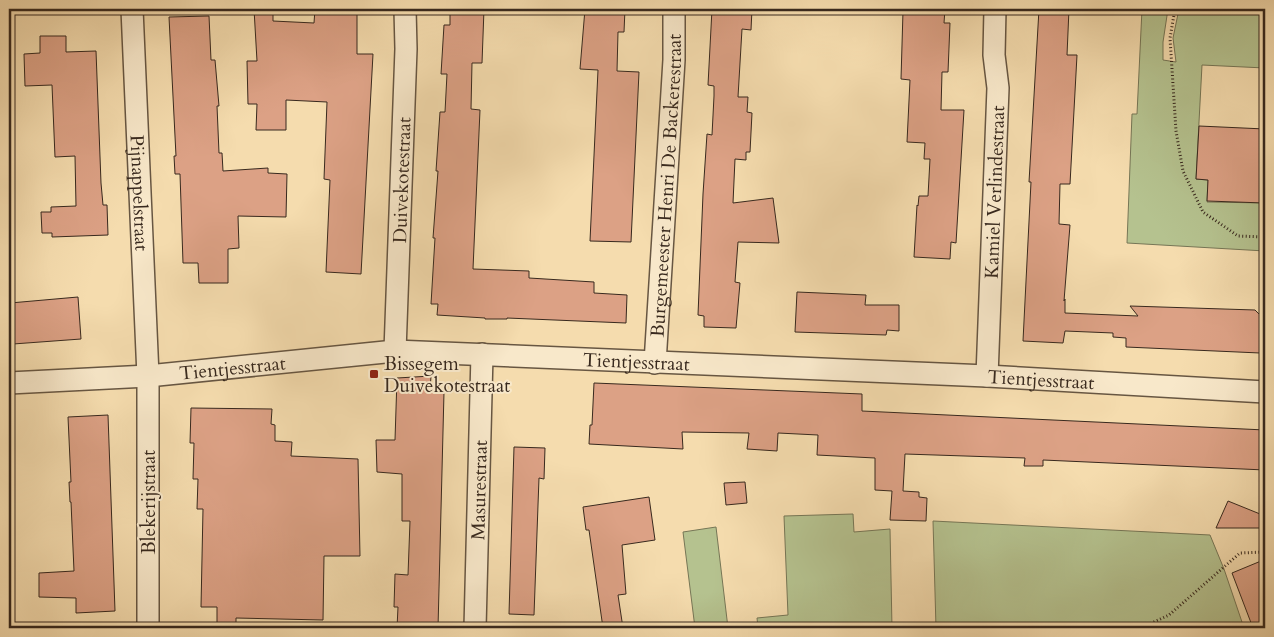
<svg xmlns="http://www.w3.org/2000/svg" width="1274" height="637" viewBox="0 0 1274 637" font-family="Cardo,serif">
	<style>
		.green { fill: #b5c28f; stroke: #767656 }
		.building { fill: #dca185; stroke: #38291e }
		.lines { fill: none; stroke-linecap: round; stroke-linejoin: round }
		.street-casing { stroke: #675642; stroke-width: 24 }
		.path { stroke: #38291e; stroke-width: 3; stroke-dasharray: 1 2.5; stroke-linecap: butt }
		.street { stroke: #f8e8ca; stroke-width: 21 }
		.poi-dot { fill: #8f2418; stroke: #f8e8ca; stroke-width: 2 }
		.labels { text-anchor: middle; stroke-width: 4; stroke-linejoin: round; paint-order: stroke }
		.street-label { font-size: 19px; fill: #38291e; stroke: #f8e8ca }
		.poi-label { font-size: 19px; fill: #38291e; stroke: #f8e8ca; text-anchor: start }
	</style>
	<rect width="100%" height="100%" fill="#f5dcae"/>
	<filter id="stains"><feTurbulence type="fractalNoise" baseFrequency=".004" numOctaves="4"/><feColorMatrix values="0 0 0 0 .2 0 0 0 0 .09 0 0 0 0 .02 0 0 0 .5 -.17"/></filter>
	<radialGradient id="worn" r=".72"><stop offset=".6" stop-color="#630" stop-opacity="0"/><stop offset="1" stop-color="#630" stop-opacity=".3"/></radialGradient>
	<!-- green -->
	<path class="green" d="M1142,9H1168L1163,42V60L1176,62L1173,38L1179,9H1265V68L1202,65L1196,179L1208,180L1207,202L1265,203V251L1127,243L1132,114H1137Z
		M853,514L854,532L890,529L892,628H758L757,618L788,615L784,516Z
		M933,521L1210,535L1224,569L1244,628H936Z
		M716,527L728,628H695L683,532Z"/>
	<!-- building -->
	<path class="building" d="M254,9H273V21L314,23L315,9H357V54H373L361,274L326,272L330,180L324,179L327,102L286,100V130H256L257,104H248L247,61H257Z
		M450,9H484L482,63H472L471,109L480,110L473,269L529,271V278L594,282V293L627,295L626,323L507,318V319H485V318L437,315L438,304H431L435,238H433L438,171H436L440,112H445L447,74H441L444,25H450Z
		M585,9H625L624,32H618L617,71L639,72L631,242L590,241L598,70L580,69Z
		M712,9H752L751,30L742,29L738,97H748L747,112L752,113L750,152H746V160L735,159L733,203L773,198L779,243L738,242L735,282L740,283L736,328L704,327V316L698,315L703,194L707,134L712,135L714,96V86L708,85Z
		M909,9H945L944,23H950L948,72H942L941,110H964L956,243L951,242L950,259L914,257L917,205L918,206L919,196H928L930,159H924L925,143L907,142L910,80L901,79L903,11L909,12Z
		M1039,9H1069L1067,55H1077L1070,184H1060L1059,224L1070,225L1064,301L1065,299V313L1138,316L1130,306L1255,310L1261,316L1260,353L1126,347V338L1113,337V333L1065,331L1063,343L1023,341L1031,182H1029L1031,148Z
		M209,16L211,60H215L219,106H217L219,153H222L223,171L268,168V173L287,174L286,217L238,216L239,248L228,249V283H199L198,263H183L180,174H175L174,156H176L169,17Z
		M40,36H66V52L96,51L101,183L103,205H107L108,235L52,237V233H42L41,212H51V207L76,206L75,156L55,157L52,85L25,86L24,54L40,53Z
		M1199,126L1265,129V203L1207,201L1208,180L1196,179Z
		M797,292L866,295L865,305H899V331L887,330L886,335L795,332Z
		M78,297L81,339L13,344L10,303Z
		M431,376L430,391L444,392L438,628H397L398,607H394L395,574L408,575L410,521H402V474L377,472L376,440H395L397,378Z
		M594,383L862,394V411L1265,430V470L1043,460V466H1024L1025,458L905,454L903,491L919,492V497L927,498L926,521L890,520L892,491L875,490V458L817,455L818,435L778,433L777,451L747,449L749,433L682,432L683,449L589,444L590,425H592Z
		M191,408L272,409L271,424L275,425V441L292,442L291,456L358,459L360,556H324L323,620L236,618V628H217V607H201L203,509H197L198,479H193L194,443H190Z
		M108,415L115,611L76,613V598L39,597V573L74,571L71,502H70L69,482H71L68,417Z
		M514,447L545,448L544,479L539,478L534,615L509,614Z
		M745,482L747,503L726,505L724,483Z
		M649,497L655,540L622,545L626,594L618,595L623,628H603L589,530H586L583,507Z
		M1228,501L1265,516V528H1216Z
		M1261,561L1265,571V628H1253L1232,573Z"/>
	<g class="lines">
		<defs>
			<g id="street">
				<path id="s1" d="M132,9L148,376V628"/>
				<path id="s2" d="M395,351L406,49L405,9"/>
				<path id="s3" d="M655,363L674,60V9"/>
				<path id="s4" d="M987,376L998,88L994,55L995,9"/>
				<path id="s5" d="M9,383L148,376L395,351L987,376L1265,392"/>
				<path id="s6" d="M475,628L482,354"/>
			</g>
		</defs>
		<!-- street casing -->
		<use href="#street" class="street-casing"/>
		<!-- path -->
		<path class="path" d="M1175,9L1170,38L1176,131L1183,171L1203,212L1238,236L1265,237
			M1141,628L1169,615L1240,553L1265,552"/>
		<!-- street -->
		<use href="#street" class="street"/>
	</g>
	<!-- markers -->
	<rect class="poi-dot" x="369" y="369" width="10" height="10" rx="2.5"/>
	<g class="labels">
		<!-- street labels -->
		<g class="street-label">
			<text dy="7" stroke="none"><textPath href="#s2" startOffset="171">Duivekotestraat</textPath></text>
			<text dy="7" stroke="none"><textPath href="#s3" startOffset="178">Burgemeester Henri De Backerestraat</textPath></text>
			<text dy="7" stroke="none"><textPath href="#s1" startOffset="184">Pijnappelstraat</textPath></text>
			<text dy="7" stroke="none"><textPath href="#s4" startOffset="184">Kamiel Verlindestraat</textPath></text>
			<text dy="7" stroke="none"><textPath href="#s5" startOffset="629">Tientjesstraat</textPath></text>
			<text dy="7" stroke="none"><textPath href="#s5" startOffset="224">Tientjesstraat</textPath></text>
			<text dy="7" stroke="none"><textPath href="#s5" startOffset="1034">Tientjesstraat</textPath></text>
			<text dy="7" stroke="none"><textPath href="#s6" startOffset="138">Masurestraat</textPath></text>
			<text transform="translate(148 502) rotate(-90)" y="7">Blekerijstraat</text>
		</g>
		<!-- poi labels -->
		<g class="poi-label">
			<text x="384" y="370">Bissegem<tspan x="384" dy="22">Duivekotestraat</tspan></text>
		</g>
	</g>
	<!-- margin -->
	<rect width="1274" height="637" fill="none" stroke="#f5dcae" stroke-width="30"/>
	<rect x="10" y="10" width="1254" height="617" fill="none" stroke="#38291e" stroke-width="2.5"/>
	<rect x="15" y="15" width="1244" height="607" fill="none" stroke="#38291e"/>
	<rect width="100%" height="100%" filter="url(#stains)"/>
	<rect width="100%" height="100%" fill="url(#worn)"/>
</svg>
